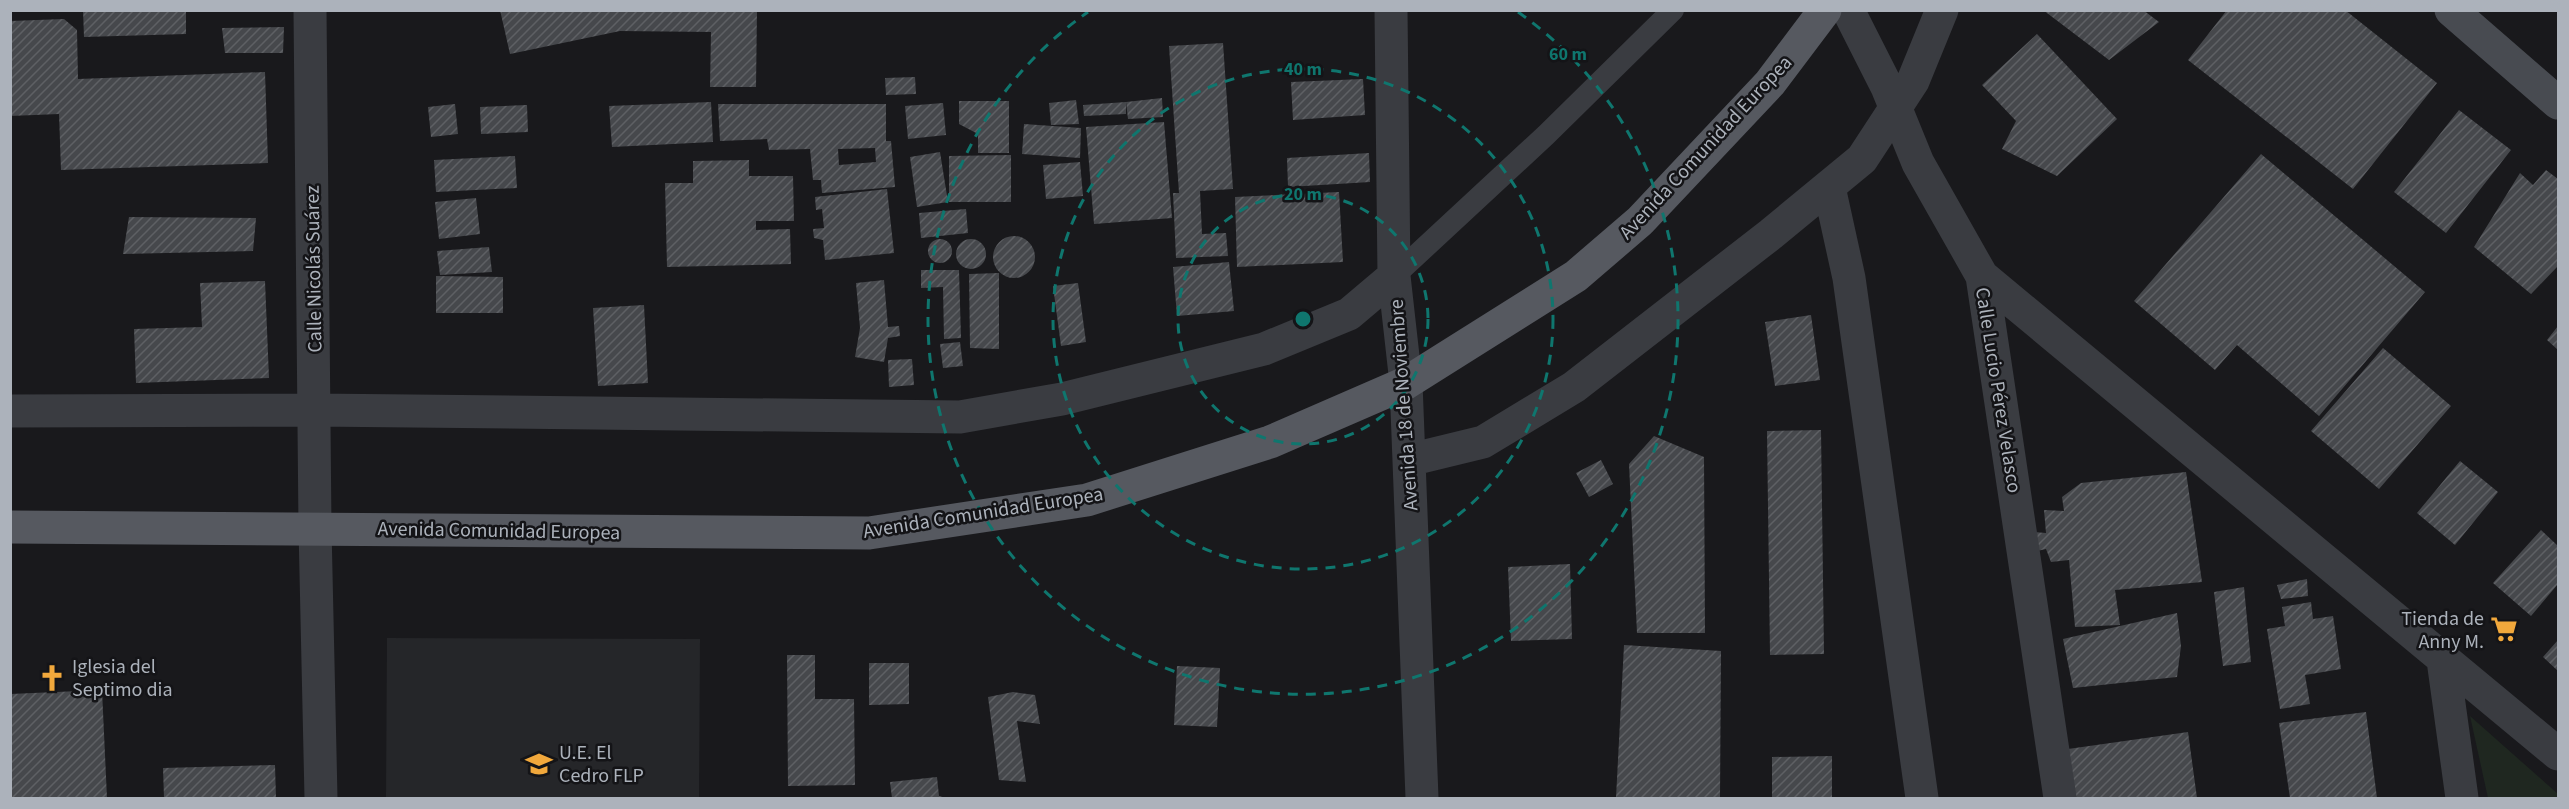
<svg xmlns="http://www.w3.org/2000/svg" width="2569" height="809" viewBox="0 0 2569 809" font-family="'Source Sans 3',sans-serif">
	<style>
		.built { fill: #252629 }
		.green { fill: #1f2720 }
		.building { fill: url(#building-hatch); fill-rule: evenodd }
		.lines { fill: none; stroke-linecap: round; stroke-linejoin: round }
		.lane { stroke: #3a3c41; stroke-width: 22 }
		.street { stroke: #3a3c41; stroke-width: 33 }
		.secondary { stroke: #484b51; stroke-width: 33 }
		.primary { stroke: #565960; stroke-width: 33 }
		.ring { fill: none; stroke: #0f766e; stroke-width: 3; stroke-dasharray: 10 8 }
		.labels { text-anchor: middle; stroke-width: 5; stroke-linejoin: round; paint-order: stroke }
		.street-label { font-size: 20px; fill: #acb2bb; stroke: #141417 }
		.poi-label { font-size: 20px; fill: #acb2bb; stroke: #141417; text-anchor: start }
		.centre { fill: #0f766e; stroke: #141417; stroke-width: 3 }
		.ring-label { font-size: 18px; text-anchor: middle; font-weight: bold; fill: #0f766e; stroke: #141417; stroke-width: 5; stroke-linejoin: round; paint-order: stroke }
	</style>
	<defs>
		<pattern id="building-hatch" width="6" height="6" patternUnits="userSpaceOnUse" patternTransform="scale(1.5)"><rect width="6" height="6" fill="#46484c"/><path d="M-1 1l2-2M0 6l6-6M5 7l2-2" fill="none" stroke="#5e6064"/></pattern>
	</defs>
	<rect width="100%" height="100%" fill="#19191c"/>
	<!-- built -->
	<path class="built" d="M387,638L700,639L699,798H386Z"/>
	<!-- green -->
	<path class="green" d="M2470,716L2558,794V798H2488Z"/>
	<!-- building -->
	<path class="building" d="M83,10H186V34L84,37Z
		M500,10H757L756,87H710L711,32L620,31L510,54Z
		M2043,10H2143L2159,22L2109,60Z
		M2227,10H2345L2437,83L2353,189L2188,60Z
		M64,19L77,30L78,79L265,72L268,163L61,170L59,114L10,116V21Z
		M284,27L283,53H225L222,28Z
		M2037,34L2117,119L2057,176L2002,149L2016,121L1982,85Z
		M1223,43L1233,189L1200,191L1202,234L1226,233L1228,256L1176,258L1173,193H1179L1169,46Z
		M915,77L916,94L886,95L885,78Z
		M1363,79L1365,115L1293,120L1291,82Z
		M1162,98L1163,117L1128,119L1126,102Z
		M1076,100L1079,124L1051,125L1049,103Z
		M959,101H1009V153H978V134L959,124Z
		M711,102L713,142L612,147L609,106Z
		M1126,102V114L1084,116L1083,105Z
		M943,103L946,135L908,139L905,106Z
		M455,104L458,134L431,137L428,107Z
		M718,104H886V141H891L895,187L822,193L821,180H813L810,149L769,150L767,139L720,141ZM875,148L876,162L839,165L838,149Z
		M527,105L528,132L481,134L480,107Z
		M2459,110L2511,150L2446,233L2394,192Z
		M1164,122L1172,218L1094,224L1086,127Z
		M1024,124L1081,128L1080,158L1022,154Z
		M940,152L948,202L917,207L910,157Z
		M1369,153L1370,182L1288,187L1287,158Z
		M2261,154L2425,292L2319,416L2237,345L2215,370L2134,301Z
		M1011,155V202H949V156Z
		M515,156L517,188L436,192L434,160Z
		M749,160V176H793L794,221H756V230L790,229L791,264L667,267L665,183H693V161Z
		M1080,162L1083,196L1046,199L1043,165Z
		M2546,170L2558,179V266L2531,294L2474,247L2520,173L2533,185Z
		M887,189L894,253L825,260L823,240L814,238L813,229L824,228L822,209L816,210L815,197Z
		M1339,192L1343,262L1237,267L1235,197Z
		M476,198L480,234L439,239L435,202Z
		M966,209L968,233L921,238L919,213Z
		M129,217L256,218L253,251L123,254Z
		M993 257a21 21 0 1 1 42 0a21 21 0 1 1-42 0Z
		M928 251a12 12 0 1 1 24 0a12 12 0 1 1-24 0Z
		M956 254a15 15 0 1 1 30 0a15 15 0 1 1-30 0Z
		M489,247L492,272L440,275L437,251Z
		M1229,262L1234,311L1177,316L1173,267Z
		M921,270H959L961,338L944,339L943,287L921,288Z
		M999,273V349L970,348L969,274Z
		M436,276L503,277V313H436Z
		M884,280L888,327L899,326L900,336L888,338L884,362L855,357L860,328L856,283Z
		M265,281L269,378L136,383L134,329L202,327L200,283Z
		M1078,283L1086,342L1061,346L1053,286Z
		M644,305L648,383L598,386L593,308Z
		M1811,315L1820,380L1775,386L1765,322Z
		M2558,326V350L2547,340Z
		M960,342L963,366L943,368L940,344Z
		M2383,348L2451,406L2379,489L2311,431Z
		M912,359L914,385L889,387L888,360Z
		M1821,430L1824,654L1770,655L1767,431Z
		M1654,436L1704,457L1705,633H1637L1629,464Z
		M1601,460L1613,484L1589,497L1576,473Z
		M2460,461L2498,492L2455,545L2417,513Z
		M2186,472L2202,582L2115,590L2120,625L2075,627L2069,560L2051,562L2046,549L2037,551L2034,532L2046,533L2044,510L2064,511L2062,497L2081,483Z
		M2541,530L2558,546V584L2531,616L2493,583Z
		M1570,564L1572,639L1511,641L1508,567Z
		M2307,579L2308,596L2281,599L2277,585Z
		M2244,587L2251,662L2223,666L2214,592Z
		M2311,602L2313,619L2333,616L2341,669L2305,675L2310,704L2280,709L2267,629L2285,626L2282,607Z
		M2177,613L2181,646L2177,677L2073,688L2063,639Z
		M2558,640V671L2543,657Z
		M1624,645L1721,651L1720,798H1616Z
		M787,655H815V699H854L855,785L788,786Z
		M869,663H909V704L869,705Z
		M1177,666L1220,668L1217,727L1174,725Z
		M102,690L107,798H10V694Z
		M1013,692L1035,695L1040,724L1017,721L1026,782L999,780L988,697Z
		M2366,712L2377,798H2290L2279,723Z
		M2188,732L2197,798H2075L2068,749Z
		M1832,756V798H1772V757Z
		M275,765L276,798H164L163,768Z
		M937,777L939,796L946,798H892L890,782Z"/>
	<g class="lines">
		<!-- lane -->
		<path class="lane" d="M1394,276L1546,135L1673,10"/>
		<!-- street -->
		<path class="street" d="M310,10L315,528L321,798
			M1391,10L1394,276L1406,383L1422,798
			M1848,10L1887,87L1918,163L1982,276L2060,798
			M1829,187L1849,278L1922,798
			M1982,276L2558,754
			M10,411L314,410L960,417L1062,399L1264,349L1349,314L1394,276
			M1409,460L1483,442L1574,387L1771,234L1862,159L1913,81L1942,10
			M2443,660L2462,798"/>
		<!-- secondary -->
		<path class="secondary" d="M2451,10L2558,103"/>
		<!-- primary -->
		<path class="primary" d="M10,527L869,533L1087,500L1270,442L1406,383L1576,276L1640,221L1770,83L1825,10"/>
	</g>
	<!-- distance rings -->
	<g class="ring">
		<circle cx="1303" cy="319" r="125"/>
		<circle cx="1303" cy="319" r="250"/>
		<path d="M1518 12A375 375 0 1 1 1088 12"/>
	</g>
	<!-- icons -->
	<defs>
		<symbol id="supermarket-bare" viewBox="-9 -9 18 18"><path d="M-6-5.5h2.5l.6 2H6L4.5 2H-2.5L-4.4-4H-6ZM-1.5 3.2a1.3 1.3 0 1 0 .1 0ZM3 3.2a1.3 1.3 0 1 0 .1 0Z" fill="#f1a83c" stroke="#141417" stroke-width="2.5" paint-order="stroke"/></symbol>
		<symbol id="church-bare" viewBox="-9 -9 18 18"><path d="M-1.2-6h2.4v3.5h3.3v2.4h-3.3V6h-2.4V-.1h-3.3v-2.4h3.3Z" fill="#f1a83c" stroke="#141417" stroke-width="2.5" paint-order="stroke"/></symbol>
		<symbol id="school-bare" viewBox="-9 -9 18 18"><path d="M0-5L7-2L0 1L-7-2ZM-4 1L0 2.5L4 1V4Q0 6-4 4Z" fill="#f1a83c" stroke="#141417" stroke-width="2.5" paint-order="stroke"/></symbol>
	</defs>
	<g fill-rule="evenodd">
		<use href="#supermarket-bare" x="2485" y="610" width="38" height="38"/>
		<use href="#church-bare" x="33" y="659" width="38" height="38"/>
		<use href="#school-bare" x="520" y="745" width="38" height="38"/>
	</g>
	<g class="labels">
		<!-- street labels -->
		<g class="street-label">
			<text transform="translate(1705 147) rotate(-47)" y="7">Avenida Comunidad Europea</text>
			<text transform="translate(313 269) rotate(-91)" y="7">Calle Nicolás Suárez</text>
			<text transform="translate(1999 390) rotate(81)" y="7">Calle Lucio Pérez Velasco</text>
			<text transform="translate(1403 405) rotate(-94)" y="7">Avenida 18 de Noviembre</text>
			<text transform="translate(983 512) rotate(-9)" y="7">Avenida Comunidad Europea</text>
			<text transform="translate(499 530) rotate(1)" y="7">Avenida Comunidad Europea</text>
		</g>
		<!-- poi labels -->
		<g class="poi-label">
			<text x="2484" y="625" text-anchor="end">Tienda de<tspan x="2484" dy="23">Anny M.</tspan></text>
			<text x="72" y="673">Iglesia del<tspan x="72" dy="23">Septimo dia</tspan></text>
			<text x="559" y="759">U.E. El<tspan x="559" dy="23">Cedro FLP</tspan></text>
		</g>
	</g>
	<circle cx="1303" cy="319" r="9" class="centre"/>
	<g class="ring-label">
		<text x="1568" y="60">60 m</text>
		<text x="1303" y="75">40 m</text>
		<text x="1303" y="200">20 m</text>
	</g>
	<!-- border -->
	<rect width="2569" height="809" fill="none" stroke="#acb2bb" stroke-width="24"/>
</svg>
